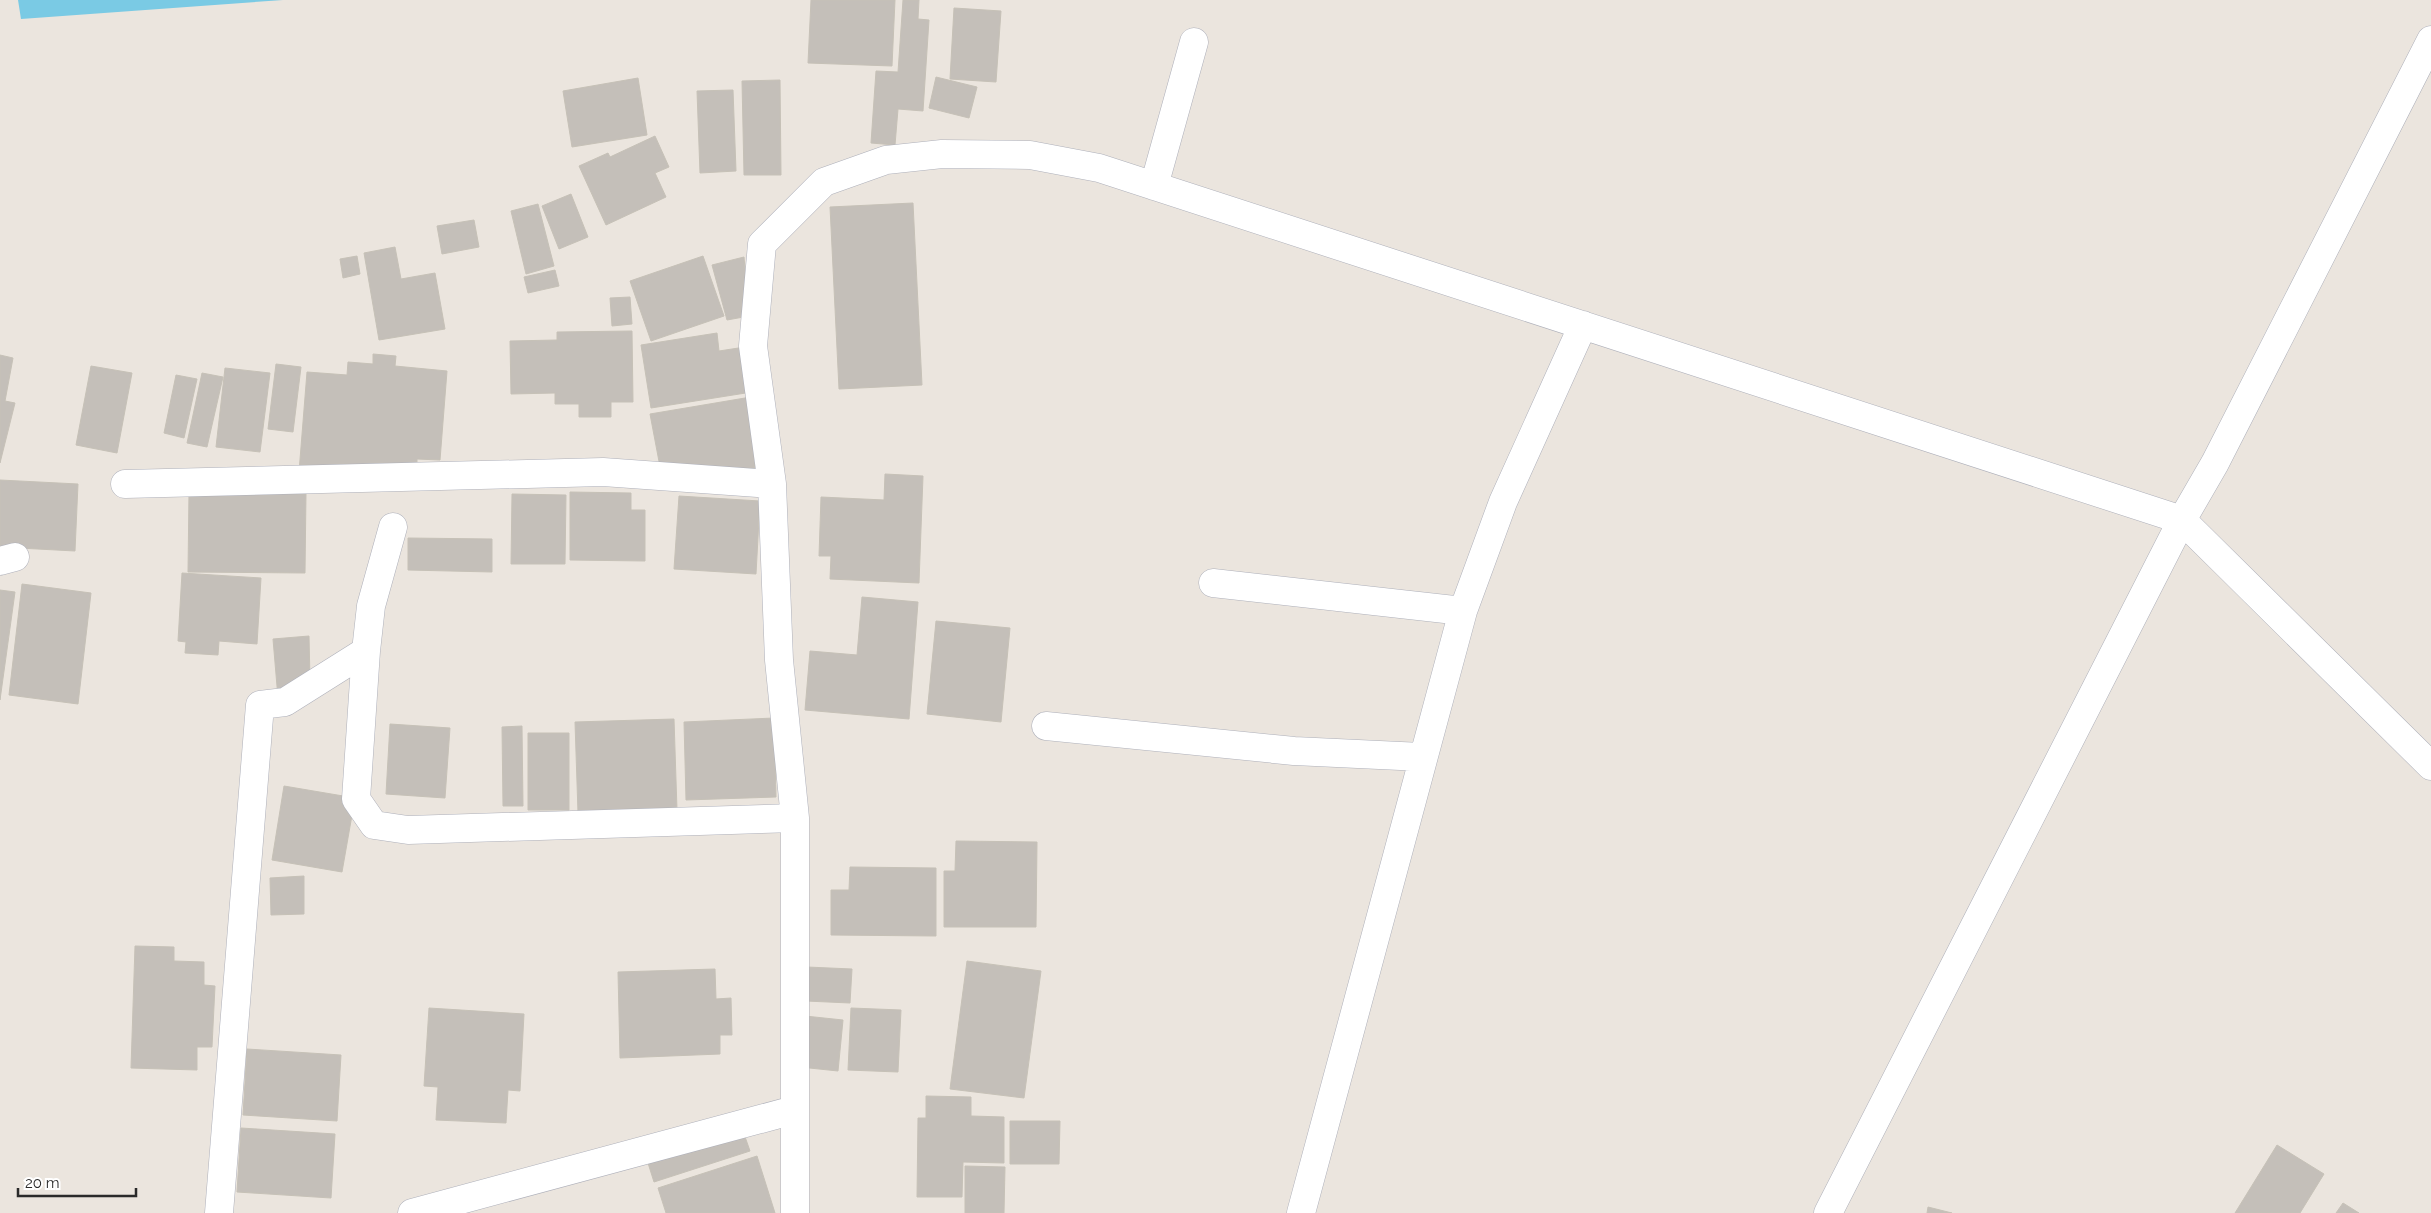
<svg xmlns="http://www.w3.org/2000/svg" width="2431" height="1213" viewBox="0 0 2431 1213" font-family="Raleway,sans-serif">
	<style>
		.water { fill: #7acae4 }
		.building { fill: #c4bfb9; stroke: #c6c1b7 }
		.lines { fill: none; stroke-linecap: round; stroke-linejoin: round }
		.minor-casing { stroke: #aeb0ba; stroke-width: 29 }
		.minor { stroke: #fff; stroke-width: 28 }
	</style>
	<rect width="100%" height="100%" fill="#ebe5de"/>
	<!-- water -->
	<path class="water" d="M18,0H283L21,19Z"/>
	<!-- building -->
	<path class="building" d="M811,0H895L892,66L808,63Z
		M903,0H919L918,19L929,20L923,111L898,109L895,145L871,143L876,71L898,72Z
		M954,8L1001,11L996,82L950,79Z
		M936,77L977,87L969,118L929,108Z
		M638,78L647,135L572,147L563,91Z
		M780,80L781,175H744L742,81Z
		M733,90L736,171L700,173L697,91Z
		M655,136L669,167L655,173L666,197L606,225L579,166L608,153L610,157Z
		M571,194L588,237L559,249L542,206Z
		M913,203L922,385L839,389L830,207Z
		M538,204L554,266L526,274L511,211Z
		M474,220L479,247L442,254L437,226Z
		M395,247L401,279L435,273L445,329L379,340L364,253Z
		M357,256L360,274L343,278L340,259Z
		M703,256L724,316L651,341L630,281Z
		M744,257L749,316L727,320L712,265Z
		M555,270L559,286L528,293L524,277Z
		M630,297L632,324L612,326L610,298Z
		M632,331L633,402H611V417H579V404H555V393L511,394L510,341L557,340V332Z
		M717,333L719,351L745,347L752,392L651,408L641,345Z
		M373,354L396,356L395,366L447,371L440,460L417,459V470L299,472L307,372L347,375L348,362L373,364Z
		M0,355L13,358L5,401L15,403L0,463Z
		M276,364L301,367L293,432L268,429Z
		M91,366L132,373L117,453L76,445Z
		M225,368L270,373L260,452L216,447Z
		M202,373L223,377L207,447L187,443Z
		M176,375L197,379L184,438L164,433Z
		M751,397L755,476L661,472L650,414Z
		M885,474L923,476L919,583L830,579L831,556H819L821,497L884,500Z
		M0,480L78,484L75,551L0,547Z
		M189,492L306,493L305,573L188,572Z
		M570,492L631,493V510H645V561L570,560Z
		M512,494L566,495L565,564H511Z
		M679,496L760,501L756,574L674,569Z
		M408,538L492,539V572L408,570Z
		M182,573L261,578L257,644L219,641L218,655L185,653L186,642L178,641Z
		M22,584L91,593L78,704L9,695Z
		M0,590L15,592L0,700Z
		M862,597L918,602L909,719L805,710L810,651L857,655Z
		M936,621L1010,628L1001,722L927,714Z
		M309,636L310,681L278,698L273,639Z
		M774,718L776,797L686,800L684,722Z
		M674,719L677,810L578,813L575,722Z
		M390,724L450,728L445,798L386,794Z
		M522,726L523,806H503L502,727Z
		M528,733H569V810H528Z
		M284,786L355,798L342,872L272,860Z
		M956,841L1037,842L1036,927H944V871H955Z
		M850,867L936,868V936L831,935V890H849Z
		M304,876V914L271,915L270,878Z
		M135,946L174,947V961L204,962V985L215,986L212,1047H197V1070L131,1068Z
		M967,961L1041,971L1024,1098L950,1089Z
		M807,967L852,969L850,1003L806,1001Z
		M715,969L716,999L731,998L732,1035H720V1054L620,1058L618,972Z
		M429,1008L524,1014L520,1091L508,1090L506,1123L436,1120L438,1087L424,1086Z
		M851,1008L901,1010L898,1072L848,1070Z
		M805,1016L843,1020L838,1071L800,1067Z
		M247,1049L341,1055L337,1121L243,1115Z
		M926,1096L971,1097V1116L1004,1117V1163L963,1162L962,1197H917L918,1118H926Z
		M1010,1121H1060L1059,1164H1010Z
		M241,1128L335,1134L331,1198L237,1192Z
		M743,1131L750,1151L654,1182L648,1163Z
		M2277,1145L2324,1174L2300,1213H2235Z
		M757,1156L775,1213H666L658,1188Z
		M965,1166L1005,1167L1004,1213H965Z
		M2343,1203L2359,1213H2336Z
		M1928,1207L1952,1213H1927Z"/>
	<g class="lines">
		<defs>
			<path id="minor" d="M1154,186L1194,42
				M125,484L603,472L772,484
				M0,561L15,557
				M1213,583L1463,611
				M366,651L356,799L374,825L408,830L795,818
				M1046,726L1294,751L1422,757
				M219,1213L260,705L285,702L366,651L371,606L393,527
				M412,1213L794,1110
				M795,1213V818L779,660L772,484L753,346L762,244L824,182L886,160L942,154L1030,155L1099,168L2182,520L2431,766
				M1301,1213L1463,611L1503,502L1583,325
				M1828,1213L2182,520L2215,463L2431,40"/>
		</defs>
		<!-- minor casing -->
		<use href="#minor" class="minor-casing"/>
		<!-- minor -->
		<use href="#minor" class="minor"/>
	</g>
	<!-- scale -->
	<path d="M18 1188v8h118v-8" fill="none" stroke="#2a2a2a" stroke-width="2.5"/>
	<text x="25" y="1188" font-size="15" fill="#2a2a2a" stroke="#ffffff" stroke-width="4" paint-order="stroke">20 m</text>
</svg>
